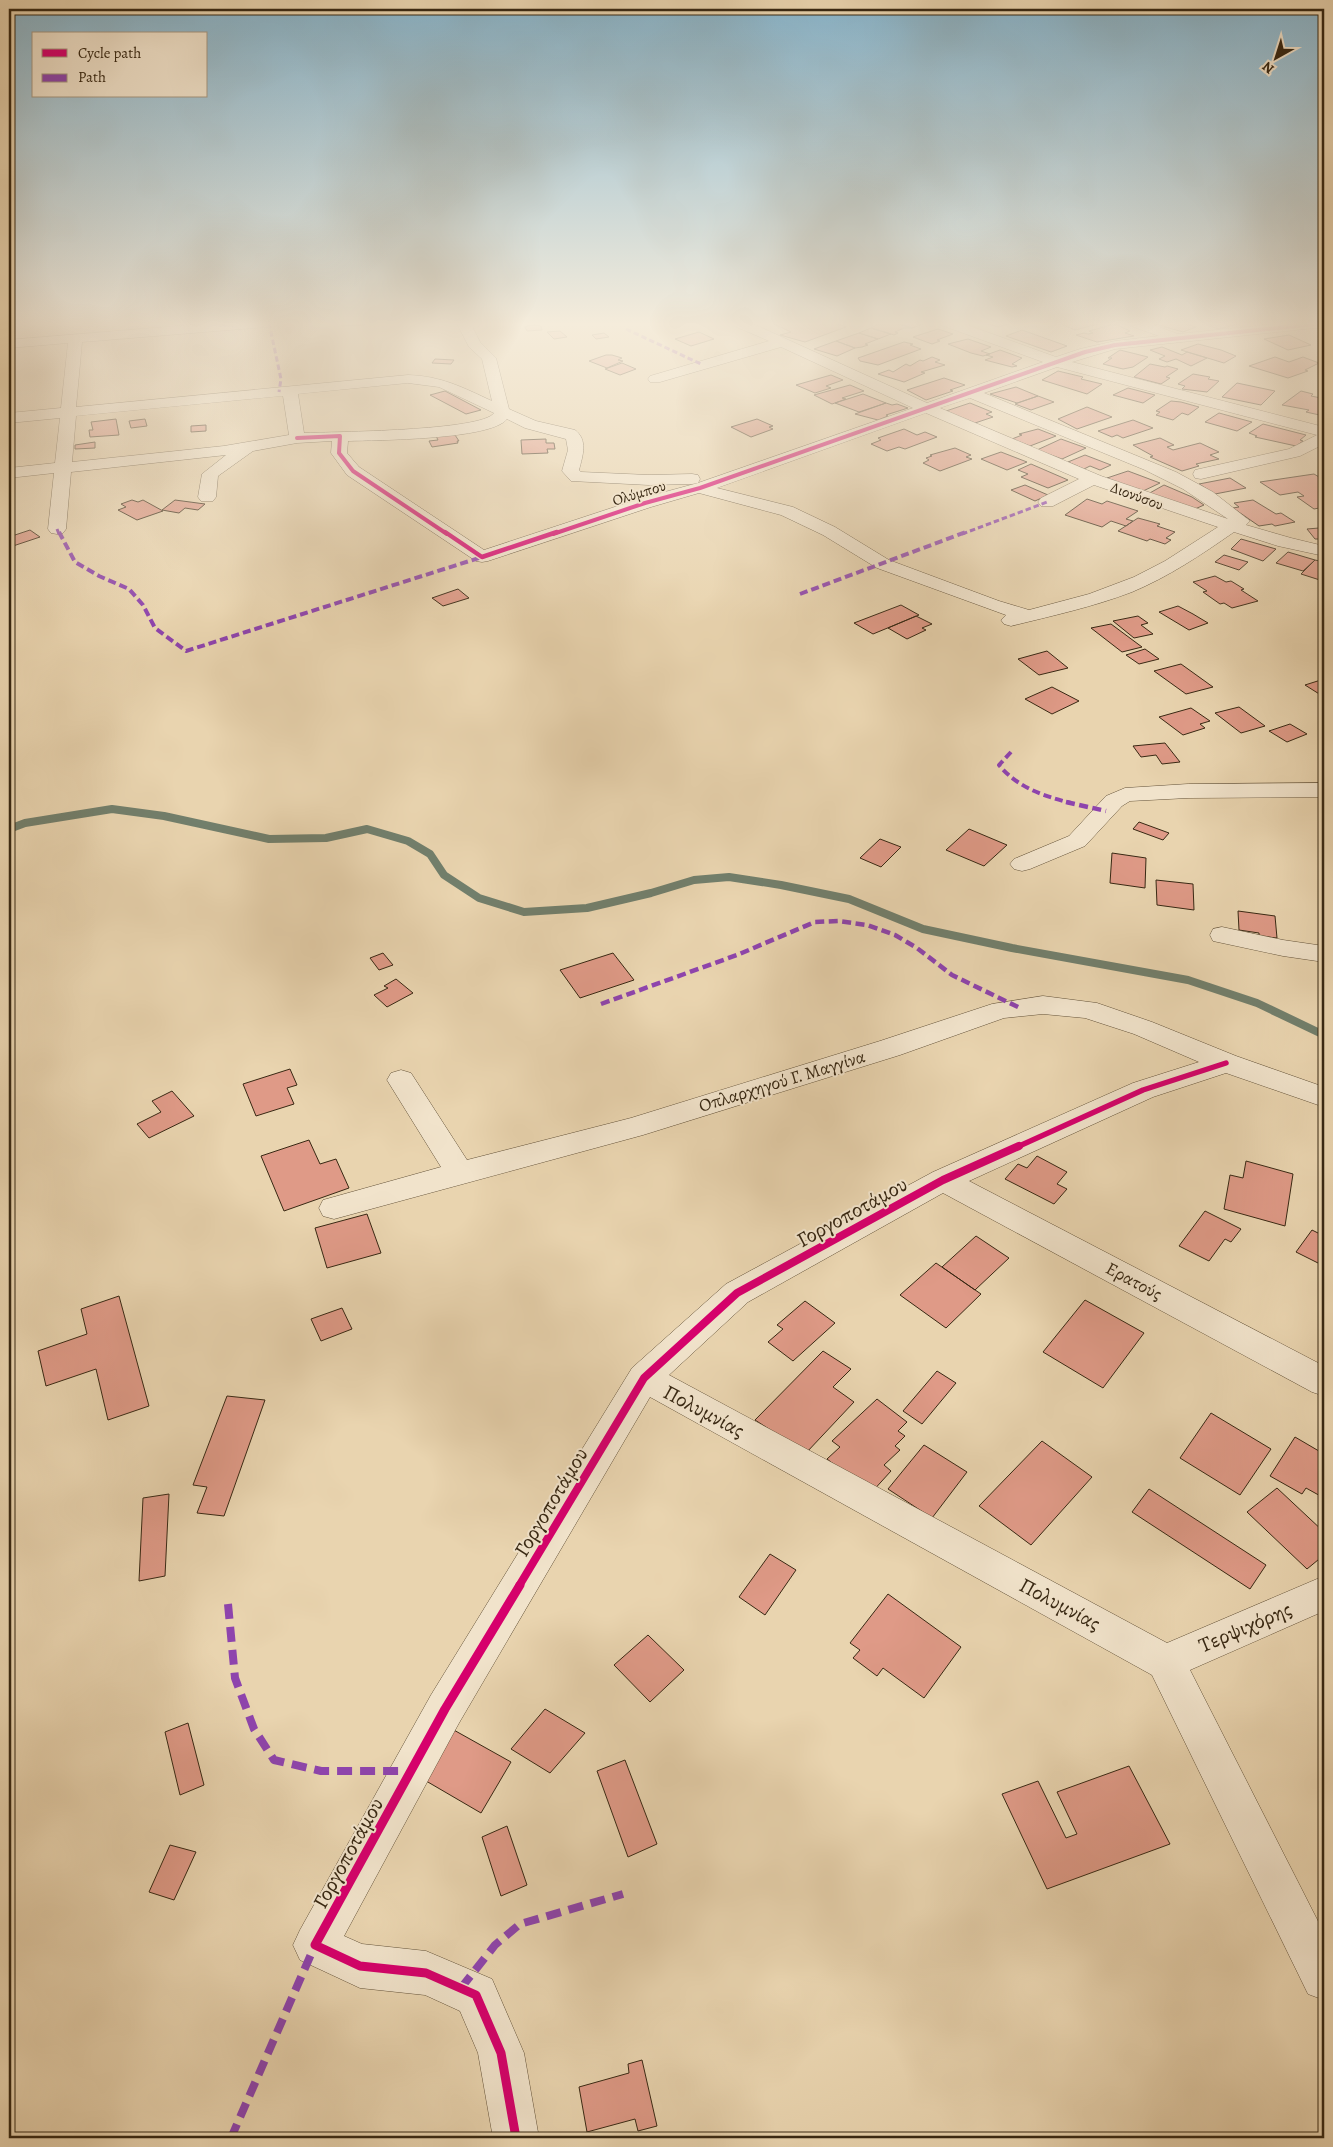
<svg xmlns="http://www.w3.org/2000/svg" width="1333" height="2147" viewBox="0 0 1333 2147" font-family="Alegreya,serif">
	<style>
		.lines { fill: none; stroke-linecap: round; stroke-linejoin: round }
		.stream { stroke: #727f6c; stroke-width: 8 }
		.building { fill: #df9a87; stroke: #382813 }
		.minor-casing { stroke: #64533a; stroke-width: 1 }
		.minor { fill: #f1e3cb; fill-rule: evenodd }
		.quiet-far3 { stroke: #8e44ad; stroke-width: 3; stroke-dasharray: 5.5 3; stroke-linecap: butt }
		.quiet-far2 { stroke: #8e44ad; stroke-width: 4; stroke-dasharray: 8 4; stroke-linecap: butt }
		.quiet-far1 { stroke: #8e44ad; stroke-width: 4.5; stroke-dasharray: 9 4.5; stroke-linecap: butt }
		.quiet { stroke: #8e44ad; stroke-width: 8; stroke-dasharray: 15 8; stroke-linecap: butt }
		.cycleway-far4-casing { stroke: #f1e3cb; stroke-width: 5.5 }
		.cycleway-far3-casing { stroke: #f1e3cb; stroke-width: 7 }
		.cycleway-far2-casing { stroke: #f1e3cb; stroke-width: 9 }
		.cycleway-far1-casing { stroke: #f1e3cb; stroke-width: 11 }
		.cycleway-casing { stroke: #f1e3cb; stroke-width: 12 }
		.cycleway-far4 { stroke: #d6006c; stroke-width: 4 }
		.cycleway-far3 { stroke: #d6006c; stroke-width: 4.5 }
		.cycleway-far2 { stroke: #d6006c; stroke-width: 5.5 }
		.cycleway-far1 { stroke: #d6006c; stroke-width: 8 }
		.cycleway { stroke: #d6006c; stroke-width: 9 }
		.labels { text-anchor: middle; stroke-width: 4; stroke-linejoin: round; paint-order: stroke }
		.far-street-label { font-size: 15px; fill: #382813; stroke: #f1e3cb }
		.street-label { font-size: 18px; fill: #382813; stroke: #f1e3cb }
		.near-street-label { font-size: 21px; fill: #382813; stroke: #f1e3cb }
	</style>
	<rect width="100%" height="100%" fill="#e9d4af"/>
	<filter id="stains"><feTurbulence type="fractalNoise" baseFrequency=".004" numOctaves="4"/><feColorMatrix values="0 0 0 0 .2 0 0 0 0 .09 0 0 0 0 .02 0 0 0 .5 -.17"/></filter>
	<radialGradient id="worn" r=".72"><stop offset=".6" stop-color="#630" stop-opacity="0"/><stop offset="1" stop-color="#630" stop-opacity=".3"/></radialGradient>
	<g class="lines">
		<!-- stream -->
		<path class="stream" d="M9,829L25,823L112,809L164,816L269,839L326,838L367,829L408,841L430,854L444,875L479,898L524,912L587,908L651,893L694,880L729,877L781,885L849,899L923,929L1012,948L1188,980L1257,1003L1324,1035"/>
	</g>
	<!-- building -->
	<path class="building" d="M341,322H363L364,325L342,326Z
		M770,322H816L821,324L832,322L846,327L805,342L780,335L791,332Z
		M889,322H893L912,328H904L895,332L898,333L894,335L871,328L878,324L882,325Z
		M893,322H921L926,323L912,328Z
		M983,322H1016L998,327Z
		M1057,322H1098L1101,323L1075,330Z
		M1148,322H1180L1196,327L1183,332Z
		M1203,322H1246L1219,329L1200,323Z
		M1115,324L1130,331L1125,333L1134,336L1097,342L1076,335L1084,333L1088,334L1093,333L1089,331Z
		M534,325L541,326L542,330L527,331L525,327H527V326Z
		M871,328L891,334L878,339L859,333Z
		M938,329L953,334L937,340L940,341L932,344L913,337Z
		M1022,330L1067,346L1051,352L1006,336Z
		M560,331L567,337L554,339L547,332Z
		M699,332L714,339L691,346L675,339Z
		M604,333L609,337L596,339L592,335Z
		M859,333L878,339L865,344L868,345L862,347L855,348L836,341Z
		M1289,335L1311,345L1288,350L1264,339Z
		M968,339L991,347L981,351L990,354L983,356L971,353L948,344Z
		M836,341L855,348L837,356L814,349Z
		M904,342L913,344L910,345L921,349L878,365L860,361L858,358Z
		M1198,344L1221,350L1236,356L1224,363L1181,350Z
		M1162,347L1182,355L1187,352L1207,358L1191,366L1176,359L1167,362L1159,359L1165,356L1150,350Z
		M1000,350L1022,358L1012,364L1017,366L1012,367L985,360L993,357L986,355Z
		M1120,350L1148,357L1133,367L1123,369L1103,364L1112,358H1108Z
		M606,355H612L622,358L618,360L623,361L607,368L589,361Z
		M932,357L940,360L935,362L945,365L921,372L925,373L904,382L878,374L889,370L893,372L906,364L910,366L920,360L923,361Z
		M1275,357L1289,362L1303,357L1319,363L1305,370L1308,371L1288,378L1249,366Z
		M435,359L454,360L451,364L432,363Z
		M622,363L636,369L620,375L605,369Z
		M1150,364L1165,367L1167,366L1178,369L1166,377L1170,378L1161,384L1134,377Z
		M1058,371L1083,377L1081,379L1102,384L1087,394L1042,380Z
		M1193,374L1210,377L1208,379L1219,381L1207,392L1182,389L1185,386L1178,384Z
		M831,375L843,380L826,386L831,388L815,393L796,385Z
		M944,378L965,385L950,390L953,391L926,400L907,390Z
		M1237,383L1275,391L1261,405L1222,397Z
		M850,385L864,391L842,398L846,399L832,404L814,395Z
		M1016,387L1038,396L1017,403L990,394Z
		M1128,388L1155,395L1143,403L1113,395Z
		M445,391L481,410L466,414L430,395Z
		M1301,391L1313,394L1311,396L1321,398L1318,400L1324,401V416L1306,412L1309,410L1282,405Z
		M863,394L886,403L859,412L835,403Z
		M1038,396L1054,402L1031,410L1015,404Z
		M1171,401L1181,402L1199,407L1188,415L1182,413L1173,420L1156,415L1160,412L1156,411Z
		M886,403L892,405L897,404L908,408L886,415L888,416L878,420L855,414Z
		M970,403L992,412L986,414L993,417L975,423L946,411Z
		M1087,407L1112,417L1077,429L1058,419Z
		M1219,413L1252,422L1237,431L1205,422Z
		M116,419L119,435L90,437L89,430H93L91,422Z
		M145,419L147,426L131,428L129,421Z
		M757,419L773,426L769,427L773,429L751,437L731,427Z
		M1133,420L1153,428L1123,438L1117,435L1112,437L1098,431Z
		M1263,424L1306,435L1300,440L1303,441L1296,446L1255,437L1257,436L1249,433Z
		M206,425V431L191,432V426Z
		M904,429L917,435L925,432L937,437L905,449L899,447L887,451L871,444L881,440L878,438Z
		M1038,429L1056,436L1030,446L1012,439L1022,435L1019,434Z
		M455,435L459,441H457L458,443L432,447L429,441L438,440L436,436Z
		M1160,438L1174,445L1167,447L1173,450L1200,443L1219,452L1210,455L1219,459L1196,464L1199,466L1182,471L1150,457L1153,456L1133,445Z
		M546,439V443H554L555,449H547L548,453L522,454L521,440Z
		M1061,439L1086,448L1062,459L1037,450Z
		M95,442V448L75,449V445Z
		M955,448L971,455L966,457L972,459L940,471L923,463L929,460L926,458L932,456L930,455Z
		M1001,452L1027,462L1007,470L981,459Z
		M1085,455L1111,465L1100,470L1090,466L1084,469L1068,462Z
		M1031,464L1068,480L1048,488L1021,477L1028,474L1018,470Z
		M1128,471L1160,483L1141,492L1107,478Z
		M1314,474L1324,480V507L1314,509L1297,497L1304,496L1298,492L1280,495L1260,482Z
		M1230,478L1246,488L1215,494L1199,484Z
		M1025,485L1048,495L1035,501L1011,490Z
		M1164,485L1192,497L1204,505L1195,509L1148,494Z
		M1087,499L1102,504L1107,501L1138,511L1126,519L1133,521L1126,526L1111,521L1102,527L1065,515Z
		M132,500L138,502L143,500L163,511L137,520L118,510L126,507L121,504Z
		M175,500L205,504L198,510L185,508L179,513L162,510Z
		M1253,500L1276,514L1281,513L1295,522L1275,526L1272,524L1259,526L1233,508L1239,507L1234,503Z
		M1138,518L1160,524L1157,526L1175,532L1166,538L1171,540L1165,544L1150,539L1147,541L1118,531Z
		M1319,528H1324V543L1321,539H1315L1307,529Z
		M30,530L40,537L13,546L9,542V537Z
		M1241,539L1276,549L1263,561L1231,549Z
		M1288,552L1315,560L1303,571L1276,563Z
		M1224,555L1248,562L1239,570L1215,562Z
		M1315,560L1324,562V579L1323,581L1301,574Z
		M1215,576L1226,582L1231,581L1244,589L1241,590L1258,601L1232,608L1224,603L1220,604L1203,592L1207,591L1193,582Z
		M458,589L469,598L443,606L432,598Z
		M901,605L919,615L873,634L854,623Z
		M1178,606L1193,614L1208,623L1189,630L1159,612Z
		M916,616L932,624L922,628L926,630L907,639L888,628Z
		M1138,616L1148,623L1141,625L1153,634L1134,638L1113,621Z
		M1111,624L1142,647L1122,652L1091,628Z
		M1145,649L1159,659L1139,664L1126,655Z
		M1047,651L1068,668L1039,675L1018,659Z
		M1181,664L1213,687L1186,694L1154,671Z
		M1324,679V697L1305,685Z
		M1052,687L1079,701L1052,714L1025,699Z
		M1239,707L1265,726L1241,733L1215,713Z
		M1191,708L1210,721L1200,724L1205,728L1183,735L1159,717Z
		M1290,724L1307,734L1287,742L1269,731Z
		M1165,743L1180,762L1162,764L1156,755L1141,757L1133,746Z
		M1139,822L1169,833L1163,840L1133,829Z
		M969,829L1007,845L984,866L946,850Z
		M880,839L901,847L881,867L860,858Z
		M1112,853L1146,858L1145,888L1110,883Z
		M1156,880L1193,884L1194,910L1157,905Z
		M1238,911L1275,916L1277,938L1259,936V933L1239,930Z
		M383,953L393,965L379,970L370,958Z
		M613,953L634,980L580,998L560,970Z
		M396,979L413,993L387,1007L374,995L388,988L384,986Z
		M290,1069L297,1085L287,1088L294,1104L256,1116L243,1084Z
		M172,1091L194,1116L149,1138L137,1124L161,1112L152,1101Z
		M309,1140L320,1164L336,1159L349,1188L284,1211L261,1156Z
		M1037,1156L1067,1172L1057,1184L1067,1189L1054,1204L1005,1179L1018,1164L1027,1168Z
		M1246,1161L1293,1174L1285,1226L1224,1209L1230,1175L1243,1178Z
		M1205,1211L1241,1229L1231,1242L1225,1239L1209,1261L1179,1246Z
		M367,1214L381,1253L327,1268L315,1228Z
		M1312,1230L1324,1236V1266L1296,1252Z
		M976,1236L1009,1258L975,1290L942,1267Z
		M936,1263L981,1294L946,1328L900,1295Z
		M119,1296L149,1406L108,1420L96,1369L46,1386L38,1351L87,1334L81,1309Z
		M1085,1300L1144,1333L1103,1388L1043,1352Z
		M805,1301L835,1323L793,1361L768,1342L783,1329L777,1325Z
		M342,1308L352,1329L321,1341L311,1319Z
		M823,1351L851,1369L833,1387L854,1402L806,1453L755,1420Z
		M937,1371L956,1383L922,1424L903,1411Z
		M227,1396L265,1400L224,1516L197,1513L207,1487L193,1485Z
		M877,1399L907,1422L898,1431L905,1436L895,1446L900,1450L884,1465L891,1471L871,1493L827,1459L840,1447L832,1441Z
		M1211,1413L1271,1449L1240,1495L1180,1458Z
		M1295,1437L1324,1454L1321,1463L1324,1465V1498L1306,1488L1302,1494L1270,1476Z
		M1042,1441L1092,1477L1031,1545L979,1506Z
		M924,1445L967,1472L932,1518L888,1489Z
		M1277,1488L1324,1532V1555L1307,1569L1247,1512Z
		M1149,1489L1266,1565L1250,1589L1132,1512Z
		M169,1494L165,1576L139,1581L143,1498Z
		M770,1554L796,1570L765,1615L739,1597Z
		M888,1594L961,1647L924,1698L883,1668L877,1676L853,1658L860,1650L850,1643Z
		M648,1635L684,1670L650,1702L614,1665Z
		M545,1709L585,1733L550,1773L511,1749Z
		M188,1723L204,1785L180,1795L165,1732Z
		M452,1729L511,1762L481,1813L421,1778Z
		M625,1760L657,1844L628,1857L597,1771Z
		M1129,1766L1170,1844L1047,1889L1002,1794L1038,1781L1066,1838L1077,1834L1057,1792Z
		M507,1826L527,1885L501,1896L482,1837Z
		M170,1845L196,1852L174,1900L149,1892Z
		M642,2060L657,2126L638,2131L635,2119L587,2132L579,2087L629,2073L628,2064Z"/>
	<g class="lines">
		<defs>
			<path id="minor" d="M227,322H286L279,326L82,342L76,407L408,375C441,376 462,387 492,401L482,359L469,347L456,322H470L480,342L496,358L509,409L536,421L575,430C588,440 583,455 579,470L581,472L649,475L692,474L698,475L700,479L698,483L692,484L649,485L571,481L562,471L568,450L566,439L525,428L507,419C491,440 376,440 348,441L347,453L359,467L484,550L639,499L698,483L913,408L781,347L660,382H650L648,379L650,376L769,341L732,325L730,322H749L927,403L1043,362L941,325L939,322H959L1056,357L1080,349L1115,341L1159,336L1128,325L1126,322H1146L1178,334L1293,322H1324V327L1115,349L1072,362L1324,427V444L1300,456L1201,479L1195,478L1193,474L1195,470L1289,449L1317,435L1057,367L984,393L1176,472L1213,492L1250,521L1246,525L1291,538L1324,546V556L1278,546L1234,532C1201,555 1168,577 1132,592C1093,607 1051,616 1011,626L1004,624L1001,620L1006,615L877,568L823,535L781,515L699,493L651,507L488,561L482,562L476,561L347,475L331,453L332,441L297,443L253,451L218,476L216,497L213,501H201L198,497L202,474L226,455L71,472L66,529L63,533L57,534L51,533L48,529L54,473L9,478V468L55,463L60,418L9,423V413L61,408L68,343L9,348V340ZM408,383L439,387L494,413C482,431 333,432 304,433L298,394ZM283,396L289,435L224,446L72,462L76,416ZM970,398L1145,470L1183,489L1228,519L1101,476L940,408ZM926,413L1079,479L1041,498L1038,502L1041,506H1053L1094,485L1218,527L1165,561L1134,577L1089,594L1029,610L999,601L889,560L835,527L793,507L717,488Z
				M1324,783V797L1188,798L1130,801L1122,806L1085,846L1030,869L1022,871L1014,869L1010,864L1014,859L1069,836L1106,796L1125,788L1188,784Z
				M1222,927L1283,940L1324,946V962L1283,956L1213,941L1210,935L1213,929Z
				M1043,996L1097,1003L1152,1022L1236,1056L1324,1087V1107L1226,1073L1153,1097L969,1181L1324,1366V1396L1312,1392L943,1193L748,1302L669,1375L1167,1643L1324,1576V1611L1190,1670L1324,1933V2000L1308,1994L1152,1675L650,1397L459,1723L344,1936L362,1944L426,1951L492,1979L524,2053L539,2138H493L478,2053L460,2011L425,1995L360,1988L300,1960L293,1945L300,1930L431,1695L632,1368L726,1284L933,1172L1133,1083L1199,1062L1134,1034L1085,1018L1043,1014L1004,1018L900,1055L643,1135L334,1219L323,1216L319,1208L323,1200L441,1167L387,1080L391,1073L401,1070L411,1073L467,1160L631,1118L880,1041L992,1004Z"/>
		</defs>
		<!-- minor casing -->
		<use href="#minor" class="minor-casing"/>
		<!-- minor -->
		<use href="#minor" class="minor"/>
		<!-- quiet-far3 -->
		<path class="quiet-far3" d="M223,322L225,326
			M269,323L281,379L279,392
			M626,329L703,365
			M57,529L59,534
			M962,534L1047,502"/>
		<!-- quiet-far2 -->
		<path class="quiet-far2" d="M59,532L75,562L99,576L129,589L143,605L155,628L186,651L482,557
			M800,594L966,532
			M1011,752L999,765C1017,787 1043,796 1071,803"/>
		<!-- quiet-far1 -->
		<path class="quiet-far1" d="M1066,802L1106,811
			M601,1004L737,955L815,922L838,921L867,925L895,935L917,948L952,975L1020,1008"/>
		<!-- quiet -->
		<path class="quiet" d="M228,1604L235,1678L254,1729L274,1760L321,1771H412
			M461,1988L495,1945L520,1924L623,1894
			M231,2138L315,1945"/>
		<defs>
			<path id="cycleway-far4" d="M297,438L340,436L339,453L353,471L447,534
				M553,534L645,503L700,488L1085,352L1115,345L1324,323"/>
			<path id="cycleway-far3" d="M445,532L482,557L557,532"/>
			<path id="cycleway-far2" d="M1017,1147L1143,1090L1226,1063"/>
			<path id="cycleway-far1" d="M519,1586L644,1378L737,1293L943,1180L1019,1146"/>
			<path id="cycleway" d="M516,2138L501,2053L476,1995L426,1973L360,1966L315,1945L445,1709L520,1585"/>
		</defs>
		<!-- cycleway-far4 casing -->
		<use href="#cycleway-far4" class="cycleway-far4-casing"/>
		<!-- cycleway-far3 casing -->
		<use href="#cycleway-far3" class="cycleway-far3-casing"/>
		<!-- cycleway-far2 casing -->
		<use href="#cycleway-far2" class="cycleway-far2-casing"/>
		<!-- cycleway-far1 casing -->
		<use href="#cycleway-far1" class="cycleway-far1-casing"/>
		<!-- cycleway casing -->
		<use href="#cycleway" class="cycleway-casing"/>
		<!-- cycleway-far4 -->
		<use href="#cycleway-far4" class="cycleway-far4"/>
		<!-- cycleway-far3 -->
		<use href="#cycleway-far3" class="cycleway-far3"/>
		<!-- cycleway-far2 -->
		<use href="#cycleway-far2" class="cycleway-far2"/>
		<!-- cycleway-far1 -->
		<use href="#cycleway-far1" class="cycleway-far1"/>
		<!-- cycleway -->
		<use href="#cycleway" class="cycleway"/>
	</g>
	<!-- sky -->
	<linearGradient id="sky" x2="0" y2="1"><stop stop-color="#88b6ce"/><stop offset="0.52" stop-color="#f5ecdb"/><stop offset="1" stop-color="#f5ecdb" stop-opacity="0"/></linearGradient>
	<rect width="1333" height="623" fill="url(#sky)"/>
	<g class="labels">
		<!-- far-street labels -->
		<g class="far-street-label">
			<text transform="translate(639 493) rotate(-17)" y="5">Ολύμπου</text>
			<text transform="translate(1137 496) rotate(20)" y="5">Διονύσου</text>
		</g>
		<!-- street labels -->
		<g class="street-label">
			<text transform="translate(782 1081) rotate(-17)" y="6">Οπλαρχηγού Γ. Μαγγίνα</text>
			<text transform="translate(1134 1281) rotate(28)" y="6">Ερατούς</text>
		</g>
		<!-- near-street labels -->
		<g class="near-street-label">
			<text transform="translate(852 1212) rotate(-29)" y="7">Γοργοποτάμου</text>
			<text transform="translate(704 1411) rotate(28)" y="7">Πολυμνίας</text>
			<text transform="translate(551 1502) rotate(-59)" y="7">Γοργοποτάμου</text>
			<text transform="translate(1060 1604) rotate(28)" y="7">Πολυμνίας</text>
			<text transform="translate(1245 1627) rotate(-23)" y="7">Τερψιχόρης</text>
			<text transform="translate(348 1853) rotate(-61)" y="7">Γοργοποτάμου</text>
		</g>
	</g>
	<!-- margin -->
	<rect width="1333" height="2147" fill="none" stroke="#e9d4af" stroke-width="30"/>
	<rect x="10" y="10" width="1313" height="2127" fill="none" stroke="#382813" stroke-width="2.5"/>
	<rect x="15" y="15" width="1303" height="2117" fill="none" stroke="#382813"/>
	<!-- legend -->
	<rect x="32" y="32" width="175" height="65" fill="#f1e3cb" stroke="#a79881"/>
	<rect x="42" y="49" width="25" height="8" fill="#d6006c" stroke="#a79881"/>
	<text x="78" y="58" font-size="15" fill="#382813">Cycle path</text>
	<rect x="42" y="74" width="25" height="8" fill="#8e44ad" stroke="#a79881"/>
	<text x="78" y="82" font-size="15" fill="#382813">Path</text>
	<!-- north arrow -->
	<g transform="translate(1276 58) rotate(219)" stroke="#f1e3cb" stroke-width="4" paint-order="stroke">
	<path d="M0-4L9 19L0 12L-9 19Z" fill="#382813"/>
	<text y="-8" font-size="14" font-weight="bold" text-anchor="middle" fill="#382813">N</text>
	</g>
	<rect width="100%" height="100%" filter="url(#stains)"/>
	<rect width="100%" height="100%" fill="url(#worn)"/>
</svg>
